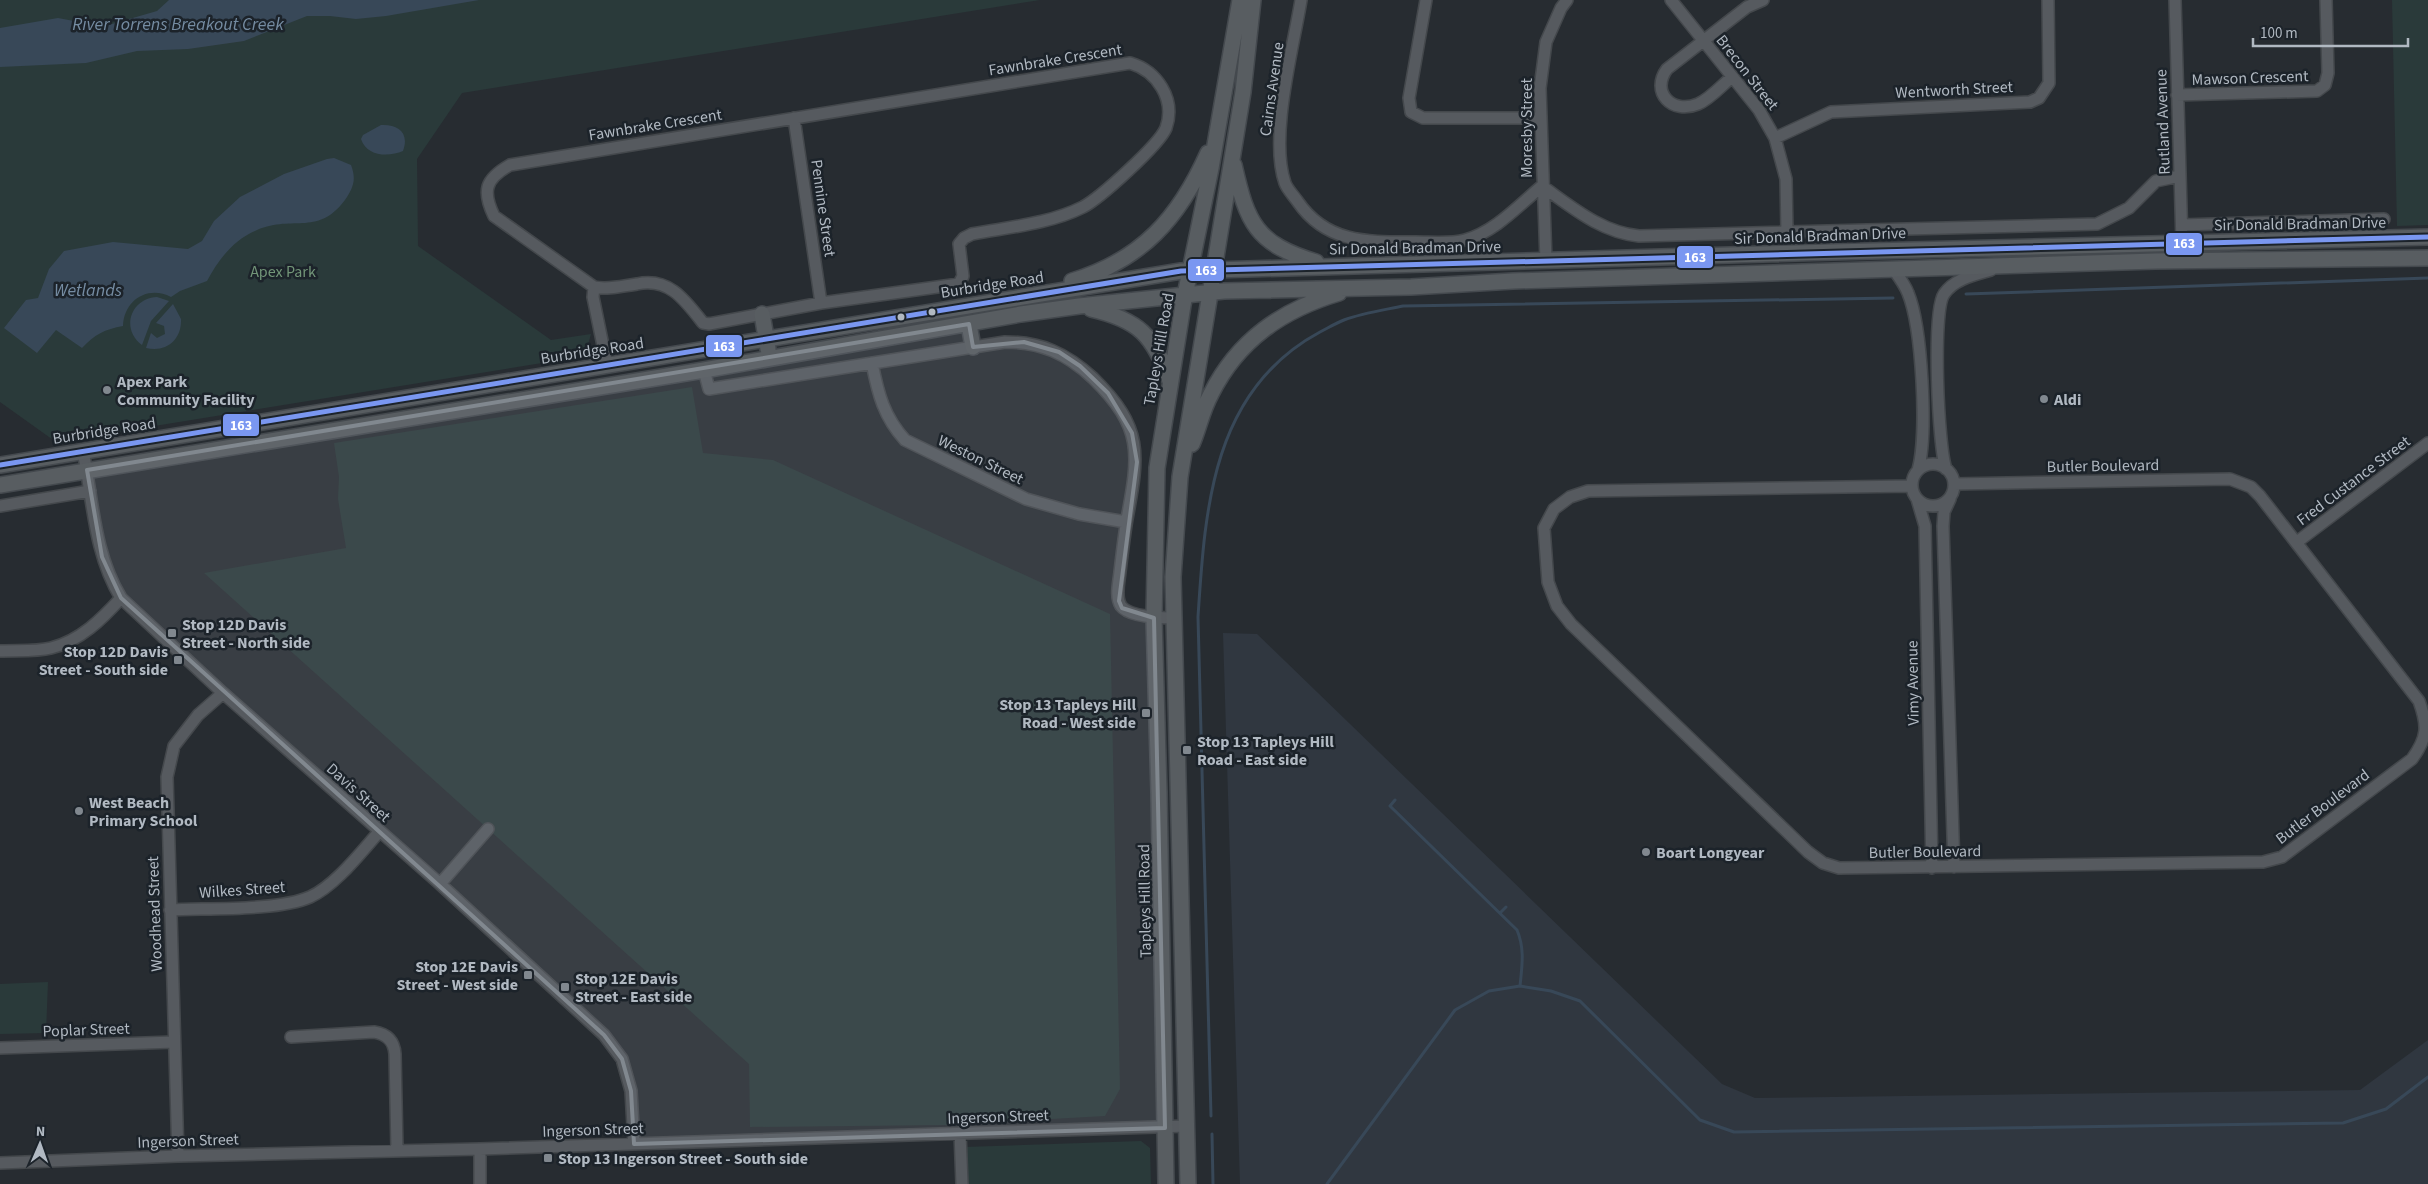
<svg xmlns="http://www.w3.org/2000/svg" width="2428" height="1184" viewBox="0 0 2428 1184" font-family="'Source Sans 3',sans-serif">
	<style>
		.airport { fill: #303740 }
		.green { fill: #2a3a3a }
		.water { fill: #384858 }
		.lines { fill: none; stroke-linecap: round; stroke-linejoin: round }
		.stream { stroke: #384858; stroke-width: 3 }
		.minor-casing { stroke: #44484c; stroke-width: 14 }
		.major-casing { stroke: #44494e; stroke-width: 18 }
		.minor { stroke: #565a5f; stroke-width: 11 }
		.major { stroke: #585d61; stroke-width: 15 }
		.bus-1-casing { stroke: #1c232a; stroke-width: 9 }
		.bus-1 { stroke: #7a97f1; stroke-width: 5 }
		.marked { fill: #81888f; fill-opacity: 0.2; stroke: #81888f; stroke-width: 4; stroke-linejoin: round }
		.bus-dot { fill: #b1b9c2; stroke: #1c232a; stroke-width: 2 }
		.poi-dot { fill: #81888f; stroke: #1c232a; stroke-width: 2 }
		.labels { text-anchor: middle; stroke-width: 5; stroke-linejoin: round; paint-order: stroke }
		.street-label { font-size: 16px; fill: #b1b9c2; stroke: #1c232a }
		.park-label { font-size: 16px; fill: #729578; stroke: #1c232a }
		.poi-label { font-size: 16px; font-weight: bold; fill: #b1b9c2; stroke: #1c232a; text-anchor: start }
		.water-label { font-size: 18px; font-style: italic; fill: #758ca2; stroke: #1c232a }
		.line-badge { stroke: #1c232a; stroke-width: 2 }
		.badge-label { font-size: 14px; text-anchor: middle; font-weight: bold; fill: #fff }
	</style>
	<rect width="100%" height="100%" fill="#272c31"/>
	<!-- airport -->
	<path class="airport" d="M1223,633L1257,634L1722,1084L1755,1098L2360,1090L2428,1040V1184H1240Z"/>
	<!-- green -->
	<path class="green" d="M0,0H1040L462,93L417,159L418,246L551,340L591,334L587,348L542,363L56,442L0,402Z
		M2392,0H2428V225L2397,226Z
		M692,387L703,453L773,460L1110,614L1120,1089L1105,1116L947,1125L750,1127L749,1064L204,573L346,548L338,499L339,477L334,443Z
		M48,982L46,1033L0,1034V984Z
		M1141,1141L1150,1148L1151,1184H966L964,1147Z"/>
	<!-- water -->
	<path class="water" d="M169,0H479L386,16L356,19L330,16H307L244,41L188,49L137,51L86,63L0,67V28L58,18L95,25L112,24L157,11Z
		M381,125C397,124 410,132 403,151C389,157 367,157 361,139L363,135Z
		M334,158L351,165C356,178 354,186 347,197C319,238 294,214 257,230C233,240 219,259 207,281L180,291L171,297C148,285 124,300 123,326C105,329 94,335 82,348L56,330L37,353L4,328L26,300L38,298L49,269L64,251L113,242L188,249L202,241L214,221L240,197L284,174L327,159Z
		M157,297L169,301L151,321L142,345C120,329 131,298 157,297Z
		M173,304L181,319C182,340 166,353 146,348L151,333L157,338L165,334L164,326L156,323Z"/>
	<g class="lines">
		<!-- stream -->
		<path class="stream" d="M1966,294L2428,278
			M1395,800L1390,806L1517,930C1525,949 1522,966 1520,986
			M1500,913L1506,907
			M1211,1116L1198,617C1205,508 1212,390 1320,332C1328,328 1336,323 1344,320C1362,313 1384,310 1403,306L1893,298
			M1212,1134L1213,1184
			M1327,1184L1455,1010L1489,991L1520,986L1551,991L1580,1001L1700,1120L1734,1132L2343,1123L2386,1109L2428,1077"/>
		<defs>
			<path id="minor" d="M1301,0C1293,49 1269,137 1285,183C1287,189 1294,196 1298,202C1327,244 1369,242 1416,242C1432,242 1450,244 1465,240C1495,232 1519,205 1542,186
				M1426,0L1409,98L1411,112L1423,118H1541
				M1671,0L1759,110L1775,138L1786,179L1787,232
				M2175,0L2182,243
				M1130,63C1157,71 1176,99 1166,128C1159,145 1100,198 1083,207C1049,224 1009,227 972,234L964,238L959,244L963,276L959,284L821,303L709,324L703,323C685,300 669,277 637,284C622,286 609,290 594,287L494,216C482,191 485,179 510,165Z
				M1732,77C1722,85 1710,99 1698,104C1672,115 1650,92 1667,69L1747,7L1763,0
				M2177,95L2317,91L2325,85L2328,73L2326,0
				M794,118L821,303
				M1775,138L1831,112L2030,102L2039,98L2049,83L2048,0
				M1542,186C1573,208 1601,232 1639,236L2097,224L2129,208L2156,181L2180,176
				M2182,225L2384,219
				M1546,261L1540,88L1546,42L1561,8L1567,0
				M1894,270C1899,277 1905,285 1908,293C1922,327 1928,435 1918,470
				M594,287L593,297L607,365
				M872,363C878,394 884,417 905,440L1026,499L1079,514L1126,522
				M704,370L709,389L1005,342C1041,342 1066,353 1093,378C1144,428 1139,454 1127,519C1124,537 1122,555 1120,572C1119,582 1115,597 1121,606C1129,617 1163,618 1175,618
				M83,451C93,501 94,554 121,598L223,693L440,884L604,1035L622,1059L631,1091L634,1144
				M1912 485a21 21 0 1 1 42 0a21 21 0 1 1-42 0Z
				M1946,469C1938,447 1932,311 1944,294C1954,279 1974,275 1991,270
				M1912,486L1588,491L1570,497L1554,509L1544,528L1548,582L1557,606L1571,624L1808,852L1823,863L1839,868L2263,862L2282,857L2412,759C2428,737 2428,726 2419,701L2260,496L2251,487L2230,479L1954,484
				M1917,499L1925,526L1932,868
				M1950,499L1944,512L1943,526L1954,867
				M0,506L90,491
				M2297,542L2428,443
				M0,651C16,650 35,652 51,648C80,641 102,619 121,598
				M440,884L488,829
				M170,910C208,908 278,911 310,897C335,886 361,852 379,832
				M291,1037L374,1032C387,1034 394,1041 395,1054L397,1150
				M0,1048L174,1042
				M960,1133L962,1184
				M178,1156L167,777L174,746L198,715L223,693
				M0,1163L178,1156L480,1149L1187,1126
				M480,1184V1149"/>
			<path id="major" d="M1234,165C1247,223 1256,244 1316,262
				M1072,281C1142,260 1179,218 1208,153
				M1091,309C1139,320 1153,335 1170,381
				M762,314L768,349
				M969,324L973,347
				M1192,444C1199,428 1202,410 1211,394C1238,340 1282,310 1339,293
				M0,465L1181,271L1832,252L2428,237
				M0,485L704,370L1021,314L1079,306L1224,291L1411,287L1513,281L2156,261L2428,258
				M1166,1184L1159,792L1154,618L1157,468L1183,305L1211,168L1240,0
				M1188,1184L1173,577L1180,477L1243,92L1253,0"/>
		</defs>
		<!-- minor casing -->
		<use href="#minor" class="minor-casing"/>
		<!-- major casing -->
		<use href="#major" class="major-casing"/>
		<!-- minor -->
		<use href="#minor" class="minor"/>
		<!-- major -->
		<use href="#major" class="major"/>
		<defs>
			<path id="bus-1" d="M0,465L1181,271L2428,237"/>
		</defs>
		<!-- bus-1 casing -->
		<use href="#bus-1" class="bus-1-casing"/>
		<!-- bus-1 -->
		<use href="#bus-1" class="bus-1"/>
	</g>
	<!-- marked area -->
	<path class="marked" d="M969,324L973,347L1024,342L1059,352L1080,366L1108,393L1132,433L1137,462L1119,601L1122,608L1154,618L1165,1128L634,1144L631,1091L622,1059L604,1035L121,598L102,557L87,470Z"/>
	<!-- markers -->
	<g class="bus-dot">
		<circle cx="932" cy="312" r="4.5"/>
		<circle cx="901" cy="317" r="4.5"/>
	</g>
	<g class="poi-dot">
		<circle cx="107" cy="390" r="5"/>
		<circle cx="2044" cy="399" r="5"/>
		<rect x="167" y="628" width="10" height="10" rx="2.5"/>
		<rect x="173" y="655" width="10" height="10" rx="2.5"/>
		<rect x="1141" y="708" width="10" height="10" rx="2.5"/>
		<rect x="1182" y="745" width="10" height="10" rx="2.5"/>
		<circle cx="79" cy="811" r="5"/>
		<circle cx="1646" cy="852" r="5"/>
		<rect x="523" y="970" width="10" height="10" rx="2.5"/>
		<rect x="560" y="982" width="10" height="10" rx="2.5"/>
		<rect x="543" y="1153" width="10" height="10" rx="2.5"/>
	</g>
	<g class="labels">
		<!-- street labels -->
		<g class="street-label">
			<text transform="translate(1055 59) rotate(-9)" y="6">Fawnbrake Crescent</text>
			<text transform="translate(1748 72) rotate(52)" y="6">Brecon Street</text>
			<text transform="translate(2250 77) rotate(-2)" y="6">Mawson Crescent</text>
			<text transform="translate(1271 89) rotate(-82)" y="6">Cairns Avenue</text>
			<text transform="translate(1954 89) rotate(-3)" y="6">Wentworth Street</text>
			<text transform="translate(2162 122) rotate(-92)" y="6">Rutland Avenue</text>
			<text transform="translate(655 124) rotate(-9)" y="6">Fawnbrake Crescent</text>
			<text transform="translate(1526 128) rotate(-90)" y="6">Moresby Street</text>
			<text transform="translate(824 208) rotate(82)" y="6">Pennine Street</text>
			<text transform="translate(2300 223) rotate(-1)" y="6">Sir Donald Bradman Drive</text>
			<text transform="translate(1820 235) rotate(-2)" y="6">Sir Donald Bradman Drive</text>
			<text transform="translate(1415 247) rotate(-1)" y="6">Sir Donald Bradman Drive</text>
			<text transform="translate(992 284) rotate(-9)" y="6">Burbridge Road</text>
			<text transform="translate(1158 349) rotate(-80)" y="6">Tapleys Hill Road</text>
			<text transform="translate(592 350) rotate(-9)" y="6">Burbridge Road</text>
			<text transform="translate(104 430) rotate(-9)" y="6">Burbridge Road</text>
			<text transform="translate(981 459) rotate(26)" y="6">Weston Street</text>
			<text transform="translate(2103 465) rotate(-1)" y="6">Butler Boulevard</text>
			<text transform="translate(2353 480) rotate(-37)" y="6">Fred Custance Street</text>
			<text transform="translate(1912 683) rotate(-91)" y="6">Vimy Avenue</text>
			<text transform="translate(359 792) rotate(42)" y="6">Davis Street</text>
			<text transform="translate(2322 806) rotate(-37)" y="6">Butler Boulevard</text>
			<text transform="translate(1925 851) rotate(-1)" y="6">Butler Boulevard</text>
			<text transform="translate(242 889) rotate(-4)" y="6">Wilkes Street</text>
			<text transform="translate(1144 901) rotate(-91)" y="6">Tapleys Hill Road</text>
			<text transform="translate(154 914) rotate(-92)" y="6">Woodhead Street</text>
			<text transform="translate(86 1029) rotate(-2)" y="6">Poplar Street</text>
			<text transform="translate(998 1116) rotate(-2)" y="6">Ingerson Street</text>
			<text transform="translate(593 1129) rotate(-2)" y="6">Ingerson Street</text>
			<text transform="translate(188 1140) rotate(-2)" y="6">Ingerson Street</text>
		</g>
		<!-- park labels -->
		<g class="park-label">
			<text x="283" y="277">Apex Park</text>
		</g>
		<!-- poi labels -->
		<g class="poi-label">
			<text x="117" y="387">Apex Park<tspan x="117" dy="18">Community Facility</tspan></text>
			<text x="2054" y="405">Aldi</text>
			<text x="182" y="630">Stop 12D Davis<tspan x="182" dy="18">Street - North side</tspan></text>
			<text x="168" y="657" text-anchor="end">Stop 12D Davis<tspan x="168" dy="18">Street - South side</tspan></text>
			<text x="1136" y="710" text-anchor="end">Stop 13 Tapleys Hill<tspan x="1136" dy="18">Road - West side</tspan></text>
			<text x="1197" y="747">Stop 13 Tapleys Hill<tspan x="1197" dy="18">Road - East side</tspan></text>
			<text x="89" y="808">West Beach<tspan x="89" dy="18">Primary School</tspan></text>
			<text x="1656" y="858">Boart Longyear</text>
			<text x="518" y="972" text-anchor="end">Stop 12E Davis<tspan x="518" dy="18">Street - West side</tspan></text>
			<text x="575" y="984">Stop 12E Davis<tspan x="575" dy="18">Street - East side</tspan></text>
			<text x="558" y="1164">Stop 13 Ingerson Street - South side</text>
		</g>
		<!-- water labels -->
		<g class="water-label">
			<text x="178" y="30">River Torrens Breakout Creek</text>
			<text x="88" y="296">Wetlands</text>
		</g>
	</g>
	<g class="line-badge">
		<rect x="2165" y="232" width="38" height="24" rx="5" fill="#7a97f1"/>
		<rect x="1676" y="245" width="38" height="24" rx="5" fill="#7a97f1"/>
		<rect x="1187" y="258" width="38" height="24" rx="5" fill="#7a97f1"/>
		<rect x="705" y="334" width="38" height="24" rx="5" fill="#7a97f1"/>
		<rect x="222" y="413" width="38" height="24" rx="5" fill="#7a97f1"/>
	</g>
	<g class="badge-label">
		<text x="2184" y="248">163</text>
		<text x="1695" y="262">163</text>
		<text x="1206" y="275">163</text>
		<text x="724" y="351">163</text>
		<text x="241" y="430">163</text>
	</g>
	<!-- north arrow -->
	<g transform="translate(40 1144) rotate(2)" stroke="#1c232a" stroke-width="4" paint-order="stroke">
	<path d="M0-4L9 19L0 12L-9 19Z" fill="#b1b9c2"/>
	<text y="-8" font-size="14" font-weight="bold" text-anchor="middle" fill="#b1b9c2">N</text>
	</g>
	<!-- scale -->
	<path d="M2253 38v8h155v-8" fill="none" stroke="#b1b9c2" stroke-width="2.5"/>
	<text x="2260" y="38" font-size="15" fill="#b1b9c2" stroke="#1c232a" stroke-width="4" paint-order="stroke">100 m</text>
</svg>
